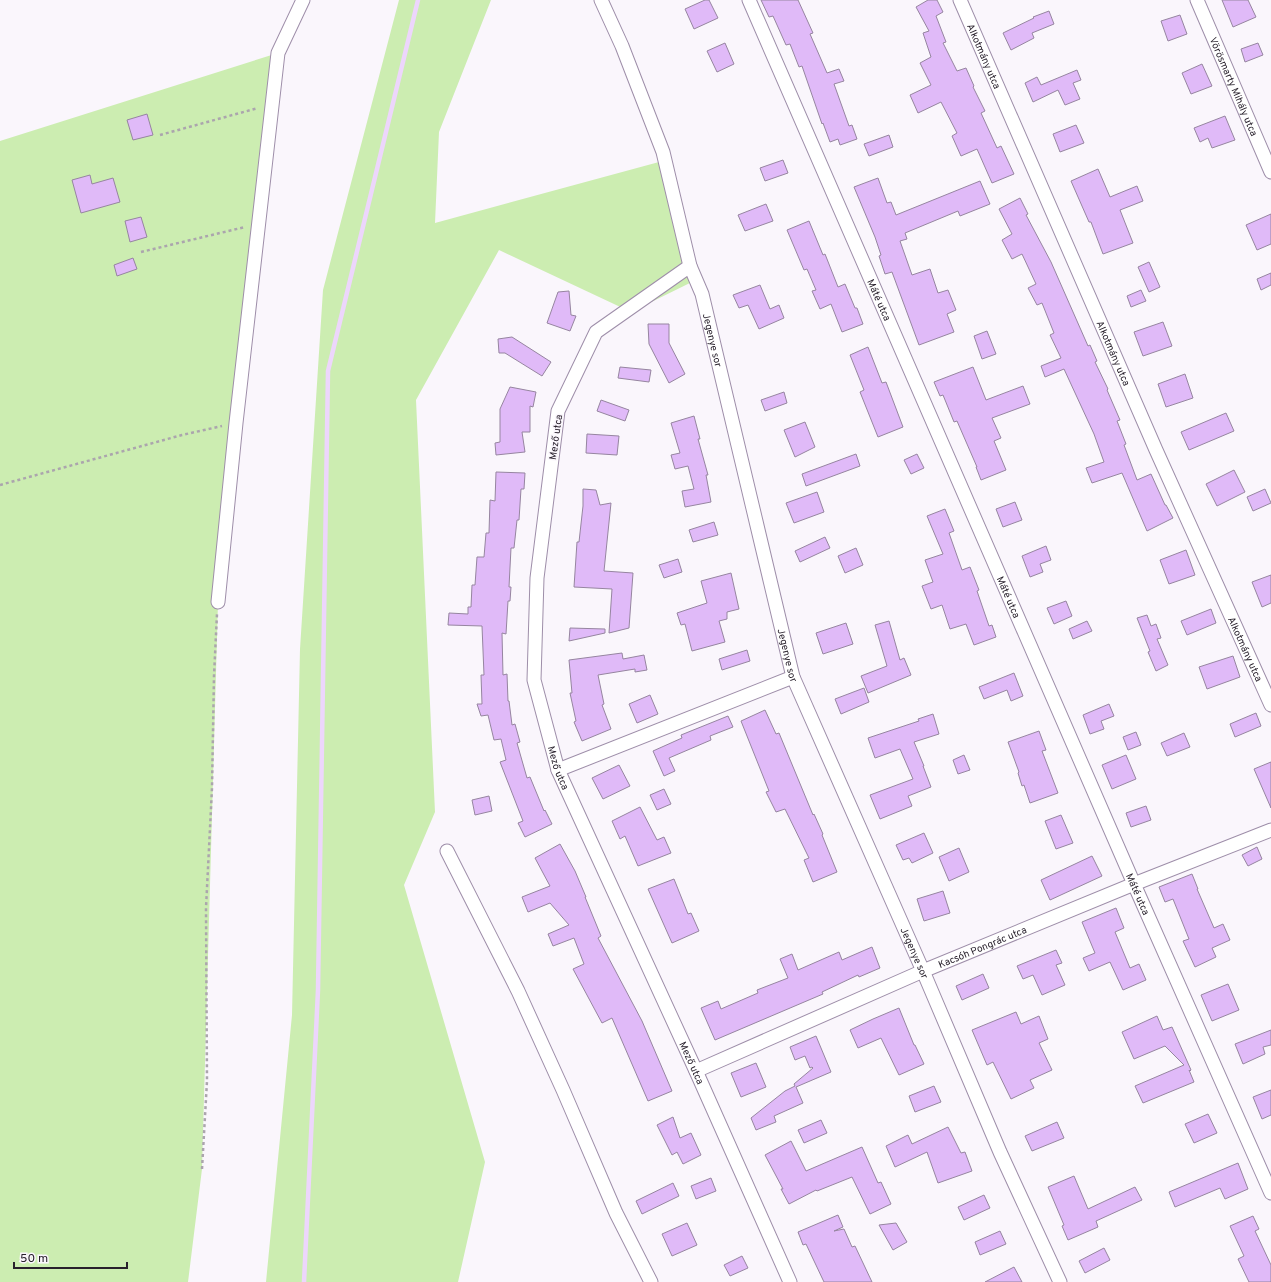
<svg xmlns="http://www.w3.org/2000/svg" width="1271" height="1282" viewBox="0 0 1271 1282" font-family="Overpass,sans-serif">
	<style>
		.green { fill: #ccedb1 }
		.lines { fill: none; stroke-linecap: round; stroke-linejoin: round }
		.stream { stroke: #edd6fc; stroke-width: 4.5 }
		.building { fill: #e0baf8; stroke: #9685a0 }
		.street-casing { stroke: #9e8ea9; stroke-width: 15 }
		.path { stroke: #aba5ad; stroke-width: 2.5; stroke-dasharray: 3 3; stroke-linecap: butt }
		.street { stroke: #fff; stroke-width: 13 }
		.labels { text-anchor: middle; stroke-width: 3; stroke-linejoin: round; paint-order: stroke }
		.street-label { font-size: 10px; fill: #28212c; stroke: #faf6fc }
	</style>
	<rect width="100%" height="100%" fill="#faf6fc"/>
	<!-- green -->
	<path class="green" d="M399,0H491L439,132L435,223L659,162L698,279L631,312L499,250L416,400L435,812L404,885L485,1162L458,1282H266L292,1015L300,649L323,290Z
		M278,53L218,602L202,1169L188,1282H0V141Z"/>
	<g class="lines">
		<!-- stream -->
		<path class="stream" d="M304,1282L318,990L328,371L418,0"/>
	</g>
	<!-- building -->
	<path class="building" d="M705,0H709L718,18L694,29L685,9Z
		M761,0H798L813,33L810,34L827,73L839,69L844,81L834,84L849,126L852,125L857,139L840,145L838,139L830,142L823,123L822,124L802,66L799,67L790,44L786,45L773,16L769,17Z
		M928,0H937L943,12L936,16L946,42L943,43L957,71L966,68L974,86L973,87L985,111L981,113L997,148L1001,146L1014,174L992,183L977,149L961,156L952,136L957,133L941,102L918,113L910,95L931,85L920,63L931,57L923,33L929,31L916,7Z
		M1222,0H1248L1256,17L1233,27Z
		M1049,11L1054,24L1032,33L1034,38L1011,50L1003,33L1034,18L1033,17Z
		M1180,15L1187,34L1168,41L1161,21Z
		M725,43L734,64L717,72L707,51Z
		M1258,43L1263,55L1245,62L1241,49Z
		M1202,64L1212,86L1191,94L1182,73Z
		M1077,70L1081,80L1073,83L1080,99L1065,105L1058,90L1033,102L1025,83L1037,77L1041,85Z
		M147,114L153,135L133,140L127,120Z
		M1225,116L1235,140L1212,148L1208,138L1200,142L1194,128Z
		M1076,125L1084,143L1060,152L1053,134Z
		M889,135L893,147L869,156L864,144Z
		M783,160L788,173L765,181L760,168Z
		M1098,169L1110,197L1137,186L1143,201L1120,210L1133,243L1103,254L1091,222H1089L1071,181Z
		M90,175L92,184L113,178L120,202L81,213L72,180Z
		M878,178L887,203L891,202L896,215L980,181L990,204L960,216L958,211L905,233L907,239L900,241L912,275L930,269L938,293L948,290L956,310L947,314L954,332L919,345L892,272L885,274L879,256L881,255L875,237L854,187Z
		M1020,198L1028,214L1026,215L1051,262L1088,346L1090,345L1097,361L1095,362L1108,389L1107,390L1120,420L1117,421L1126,444L1124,445L1137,480L1151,474L1165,505H1166L1173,518L1147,531L1122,473L1092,483L1086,468L1104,462L1094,434L1064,369L1045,377L1041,366L1061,358L1050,335L1054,333L1042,303L1037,305L1028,288L1036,284L1022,254L1012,259L1002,240L1012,234L999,209Z
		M766,204L773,221L745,231L738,215Z
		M1271,214V244L1257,250L1246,225Z
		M141,217L147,237L130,242L125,221Z
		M809,221L823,255L825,254L838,287L845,284L855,308H857L863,324L842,332L831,304L820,309L812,291L816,290L807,269L804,270L787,230Z
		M133,258L137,269L117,276L114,265Z
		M1149,262L1160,287L1149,292L1138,267Z
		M1271,273V285L1261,290L1257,279Z
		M760,285L770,309L779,305L784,318L759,329L748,305L739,308L733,295Z
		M1141,290L1146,301L1131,307L1127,296Z
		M569,291L571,315L576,316L570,331L547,323L558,292Z
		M1163,322L1172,346L1143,356L1134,332Z
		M648,324H669V343L685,374L669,383L649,344Z
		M987,331L996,354L982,359L974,336Z
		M512,337L551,362L542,376L505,353H499L498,339Z
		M868,347L882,383L886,382L903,427L878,437L860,392L864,390L850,355Z
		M620,367L651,370L649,382L618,378Z
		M973,367L986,400L1023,386L1030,404L992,418L1001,438L994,441L1006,470L981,480L976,467H977L957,421L954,422L943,395L940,396L934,382Z
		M1185,374L1193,398L1166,407L1158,384Z
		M510,387L536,392L533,407L530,406V432H522L525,452L496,455L495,443L500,442V409Z
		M784,392L787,403L765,411L761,400Z
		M601,400L629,410L625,421L597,411Z
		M1226,413L1234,431L1189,450L1181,432Z
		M694,416L700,439H698L708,475H706L711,502L685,507L682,491L694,489L688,466L675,469L671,455L680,453L671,423Z
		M805,422L815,447L795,457L784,430Z
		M587,434L619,436L617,455L586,453Z
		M856,454L860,466L806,486L802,474Z
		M917,454L924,468L911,474L904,460Z
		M1234,470L1245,492L1217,506L1206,484Z
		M496,472L525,473L524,489H521L519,520H517L514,548H511L509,587H511L510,601H508L506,634L502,633L503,675L507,674L508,701H509L512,725L515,724L520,742L517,743L527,778L530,777L544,811L545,810L552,824L525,837L518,823L523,821L500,762L506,760L501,739L494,740L488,715L481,716L477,704H482L481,675H484L482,626L448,625L449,613L468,614V607H471L472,585H475L477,557H484L486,533H489L490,500L495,501Z
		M583,489L596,490L600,505L611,503L604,571L633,573L629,628L609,633L612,589L574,587L577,542H579L583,506Z
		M1265,489L1271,503L1253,511L1247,497Z
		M817,492L824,512L794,523L786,503Z
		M1015,502L1022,520L1003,527L996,509Z
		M945,509L954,531L949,533L962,570L970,567L979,590L977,591L989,626L992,625L996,637L974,645L966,624L950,629L942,605L931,609L922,586L933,582L925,560L943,554L927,516Z
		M714,522L718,535L693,542L689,530Z
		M825,537L830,548L800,562L795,551Z
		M1046,546L1051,560L1040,564L1043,572L1030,577L1022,556Z
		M856,548L863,565L845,573L838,556Z
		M1186,550L1195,575L1169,584L1160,560Z
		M678,559L682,572L664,578L659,565Z
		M731,573L739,609L727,612V619L719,621L725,642L692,651L685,624L681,625L677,613L707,603L701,581Z
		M1271,575V603L1262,607L1252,582Z
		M1066,601L1072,616L1054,624L1047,608Z
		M1211,609L1216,623L1187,635L1181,621Z
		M1147,615L1151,626L1156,624L1161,638L1157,639L1168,665L1156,671L1148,652L1150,651L1137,618Z
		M889,621L900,660L904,658L911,675L868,693L861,676L887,666L875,625Z
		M1087,621L1092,631L1073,639L1069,629Z
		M846,623L853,644L823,654L816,633Z
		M570,628L605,629V633L569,641Z
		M747,650L750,661L722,670L719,659Z
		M622,653L623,659L644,655L647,670L635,672V669L598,675L604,704L602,705L611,729L582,741L574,722L576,721L570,693H572L569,660Z
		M1233,656L1240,677L1207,689L1199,667Z
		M1014,673L1023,696L1011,701L1007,690L984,699L979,687Z
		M864,688L869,702L841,714L835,699Z
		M650,695L658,714L637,723L629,704Z
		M1109,704L1114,716L1101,721L1104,729L1090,734L1083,715Z
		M765,710L776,734L779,733L813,815L814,814L823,834L822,835L837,872L813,882L804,860L809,858L785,809L776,812L766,792L769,791L741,721Z
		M1256,713L1261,726L1235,737L1230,724Z
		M933,714L939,734L914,742L924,766H923L931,787L908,796L912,806L880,819L870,795L913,779L900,749L875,758L868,738L919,721L918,719Z
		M728,716L733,727L710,736L711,740L669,758L675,771L664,776L653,751L682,738L681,735Z
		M1039,731L1046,750L1042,751L1058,793L1030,803L1024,785L1022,786L1018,773L1019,772L1008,742Z
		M1136,732L1141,745L1128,750L1123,737Z
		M1184,733L1190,747L1167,756L1161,743Z
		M964,755L970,770L958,774L953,760Z
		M1126,755L1136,779L1112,789L1102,765Z
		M1271,762V808L1254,769Z
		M619,765L630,786L603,799L592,778Z
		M664,789L671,804L657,810L650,795Z
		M489,796L492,811L475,815L472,800Z
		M1146,806L1151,820L1131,827L1126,813Z
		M640,807L657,840L664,837L671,853L638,866L625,836L620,839L612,821Z
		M1061,815L1073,843L1056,849L1045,821Z
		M924,833L933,853L912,863L909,858L903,860L896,845Z
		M560,844L575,871L586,897H585L601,936L598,938L642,1021L672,1091L648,1101L612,1018L602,1023L573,969L584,964L574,938L553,946L548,934L569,925L550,903L528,912L522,897L550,886L535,858Z
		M1257,847L1262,859L1248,866L1242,855Z
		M959,848L969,872L949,881L939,857Z
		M1092,856L1102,876L1050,900L1041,880Z
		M1192,874L1198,889H1197L1214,928L1223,924L1230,940L1212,948L1216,957L1195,967L1183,941L1189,939L1173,899L1165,902L1159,887Z
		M674,879L688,914L691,913L699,931L672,943L648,889Z
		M943,891L950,913L924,921L917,899Z
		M1116,908L1124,928L1115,932L1130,968L1139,964L1146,980L1123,990L1110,962L1089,971L1083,958L1095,953L1082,922Z
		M872,947L880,968L859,977L858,975L822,992L823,994L715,1040L701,1008L718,1001L721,1009L758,993L757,990L788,978L780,959L792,954L798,970L839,952L842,960Z
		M1056,950L1062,963L1056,965L1065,985L1042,995L1033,975L1023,979L1017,966Z
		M983,974L989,988L962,1000L956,986Z
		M1228,984L1239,1010L1212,1021L1201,995Z
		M899,1008L914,1045H915L924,1064L899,1075L881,1038L858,1048L850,1030L873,1019Z
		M1016,1012L1021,1024L1039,1016L1048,1039L1039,1043L1052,1070L1030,1080L1034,1088L1011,1099L993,1062L987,1065L972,1030Z
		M1157,1016L1163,1030L1172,1027L1191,1070L1190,1071L1189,1070L1194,1082L1143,1103L1135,1086L1184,1065L1165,1046L1134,1059L1122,1032Z
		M1271,1030V1045L1263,1047L1265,1054L1243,1064L1235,1044Z
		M816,1036L831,1072L796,1087L803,1103L774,1116L776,1122L756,1130L751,1118L785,1091L795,1086L794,1084L813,1068L812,1067L810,1068L805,1056L795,1060L790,1047Z
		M756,1063L766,1087L741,1097L731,1073Z
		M934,1086L941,1102L915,1112L909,1096Z
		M1271,1090V1115L1262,1119L1253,1097Z
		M1208,1114L1217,1133L1194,1143L1185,1124Z
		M673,1117L680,1138L691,1133L701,1155L683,1164L677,1152L672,1155L657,1125Z
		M821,1120L827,1133L804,1143L798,1130Z
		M1057,1122L1064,1138L1032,1151L1025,1136Z
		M948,1127L961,1153L965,1152L972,1171L938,1183L927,1152L895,1167L886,1146L908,1135L912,1144Z
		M791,1141L806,1171L862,1147L878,1183L881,1182L891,1204L870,1214L852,1177L817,1191L816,1190L789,1204L781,1189H783L765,1155Z
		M1238,1163L1248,1189L1225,1199L1220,1188L1175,1207L1169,1192Z
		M1074,1176L1088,1209L1135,1187L1142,1200L1096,1221L1098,1227L1068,1240L1062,1226L1064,1225L1048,1187Z
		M711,1178L716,1191L696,1199L691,1186Z
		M673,1183L679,1196L642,1214L636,1201Z
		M984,1195L990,1208L964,1220L958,1207Z
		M838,1215L843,1227L834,1231L844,1229L852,1247L855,1246L872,1282H824L806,1244L803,1245L798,1232Z
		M1253,1216L1259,1229L1255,1231L1271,1265V1282H1249L1238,1259L1244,1256L1230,1226Z
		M687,1223L697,1245L672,1256L662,1234Z
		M896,1223L907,1242L893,1250L879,1225Z
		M1000,1231L1006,1244L980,1255L975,1242Z
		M1104,1248L1110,1260L1085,1273L1079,1261Z
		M742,1256L748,1268L730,1276L724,1265Z
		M1014,1267L1022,1282H985Z"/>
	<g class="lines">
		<defs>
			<g id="street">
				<path id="s1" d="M601,0L622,46L663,152L690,266L702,294L793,677L923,971L1000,1152L1060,1282"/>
				<path id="s2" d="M749,0L1134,884L1271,1193"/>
				<path id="s3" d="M960,0L1156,450L1271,705"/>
				<path id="s4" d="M1197,0L1271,172"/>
				<path id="s5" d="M690,266L596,332L558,411L537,578L534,680L558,770L696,1071L790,1282"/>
				<path d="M218,602L236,423L278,53L303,0"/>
				<path d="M558,770L793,677"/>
				<path d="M447,851L518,991L563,1090L616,1213L651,1282"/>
				<path id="s6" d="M696,1071L923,971L1134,884L1271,830"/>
			</g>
		</defs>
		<!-- street casing -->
		<use href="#street" class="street-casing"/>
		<!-- path -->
		<path class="path" d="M160,135L258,108
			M141,252L245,227
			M0,485L182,435L222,426
			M202,1169L207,1081L206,908L212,788L214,676L217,614"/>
		<!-- street -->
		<use href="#street" class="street"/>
	</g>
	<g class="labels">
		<!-- street labels -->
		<g class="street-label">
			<text dy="4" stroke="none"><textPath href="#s3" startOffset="61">Alkotmány utca</textPath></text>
			<text dy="4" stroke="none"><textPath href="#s4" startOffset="94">Vörösmarty Mihály utca</textPath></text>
			<text dy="4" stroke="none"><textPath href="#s2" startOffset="327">Máté utca</textPath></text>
			<text dy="4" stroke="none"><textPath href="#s1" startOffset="359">Jegenye sor</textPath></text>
			<text dy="4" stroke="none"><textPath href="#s3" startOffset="385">Alkotmány utca</textPath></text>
			<text transform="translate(555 437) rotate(-82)" y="4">Mező utca</text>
			<text dy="4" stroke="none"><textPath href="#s2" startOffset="651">Máté utca</textPath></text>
			<text dy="4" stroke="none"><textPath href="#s3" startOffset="709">Alkotmány utca</textPath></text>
			<text dy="4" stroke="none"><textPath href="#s1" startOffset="683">Jegenye sor</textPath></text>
			<text dy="4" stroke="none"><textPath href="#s5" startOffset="564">Mező utca</textPath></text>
			<text dy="4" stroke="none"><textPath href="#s2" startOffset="975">Máté utca</textPath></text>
			<text dy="4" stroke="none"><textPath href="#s6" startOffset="312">Kacsóh Pongrác utca</textPath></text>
			<text dy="4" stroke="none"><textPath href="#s1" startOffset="1007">Jegenye sor</textPath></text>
			<text dy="4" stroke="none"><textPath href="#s5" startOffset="888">Mező utca</textPath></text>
		</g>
	</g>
	<!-- scale -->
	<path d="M14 1262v6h113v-6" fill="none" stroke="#28212c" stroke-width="2"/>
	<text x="20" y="1262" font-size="12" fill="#28212c" stroke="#faf6fc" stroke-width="3" paint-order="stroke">50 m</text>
</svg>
